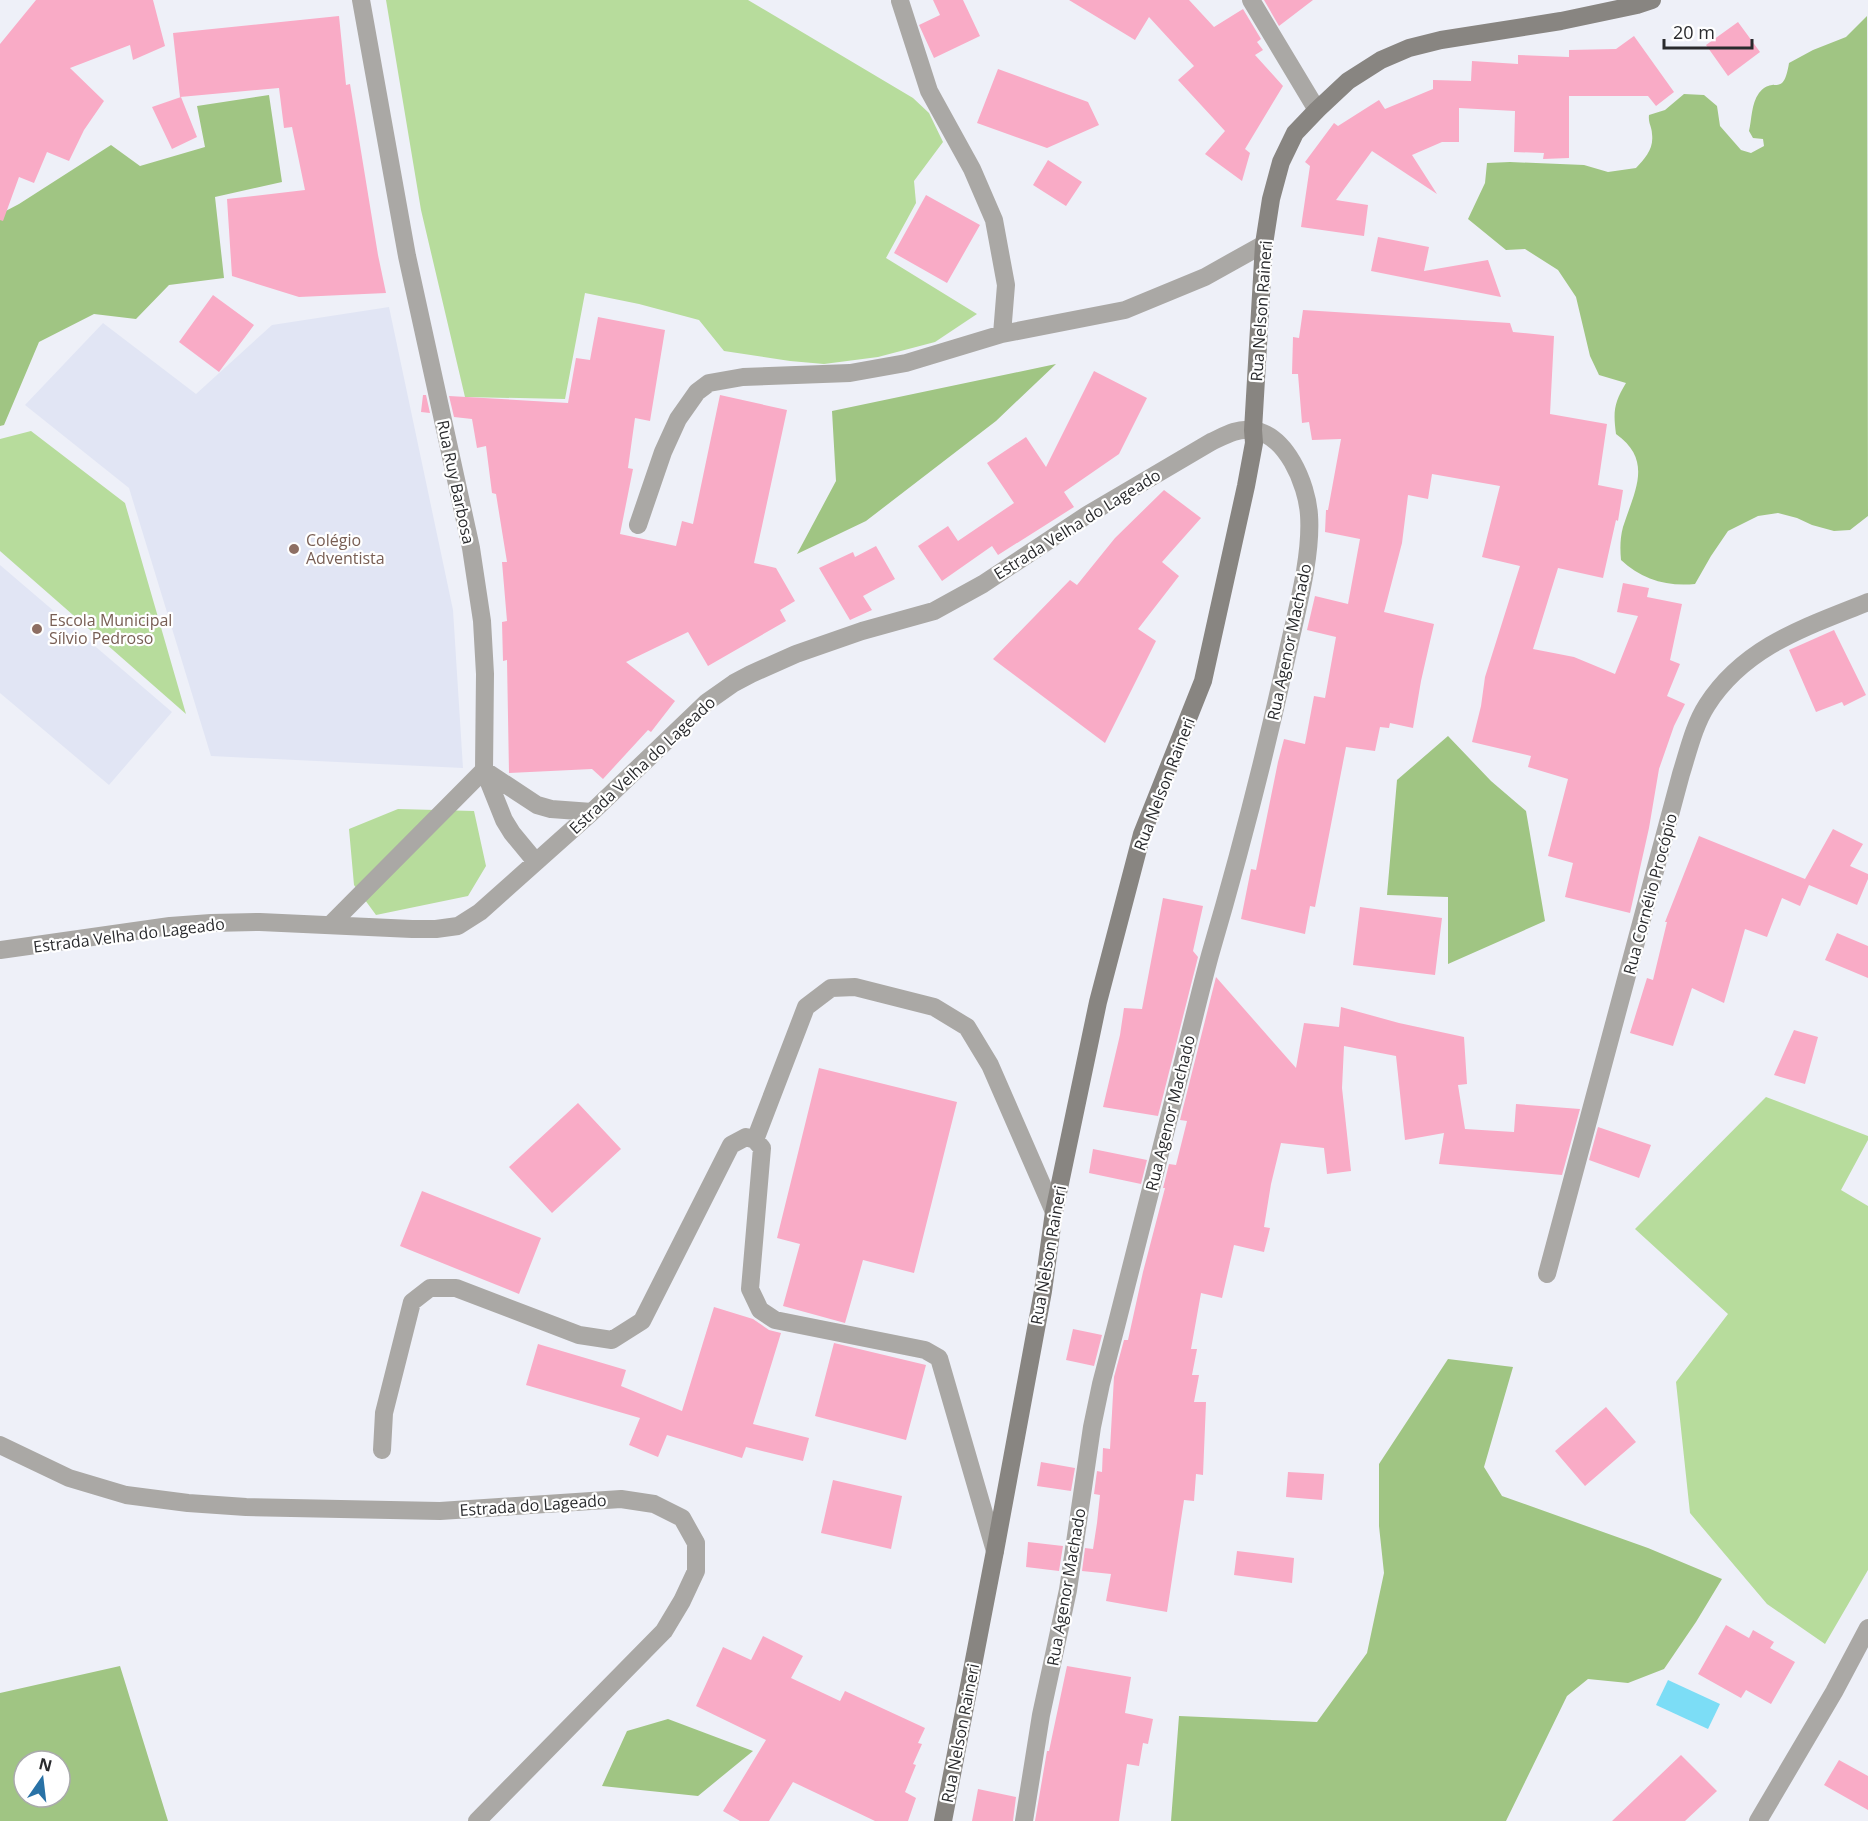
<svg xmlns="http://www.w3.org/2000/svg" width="1868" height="1821" viewBox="0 0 1868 1821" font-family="'Open Sans',sans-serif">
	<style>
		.built { fill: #e1e5f4 }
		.green { fill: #b7dc9c }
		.forest { fill: #a0c583; fill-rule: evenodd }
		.water { fill: #7cddf6 }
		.building { fill: #f9abc6 }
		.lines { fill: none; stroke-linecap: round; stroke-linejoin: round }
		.street { stroke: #aaa8a5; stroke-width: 18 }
		.secondary { stroke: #888581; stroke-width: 18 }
		.education-dot { fill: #8d6e63; stroke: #fff; stroke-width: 2 }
		.labels { text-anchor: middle; stroke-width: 4.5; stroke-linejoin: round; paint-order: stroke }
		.street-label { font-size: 16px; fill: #292a2d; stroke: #fff }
		.education-label { font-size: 16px; fill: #785e54; stroke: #fff; text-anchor: start }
	</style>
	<rect width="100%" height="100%" fill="#eef0f8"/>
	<!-- built -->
	<path class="built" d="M389,307L453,610L463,768L211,756L129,488L25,405L103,323L196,394L272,325Z
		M0,565L172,712L109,785L0,693Z"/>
	<!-- green -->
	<path class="green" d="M386,0H748L913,98L929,113L943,142L914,181L916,203L886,258L977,314L935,342L878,357L824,364L790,361L724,351L699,320L639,304L585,293L565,399L465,397L421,210Z
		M31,431L125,503L186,714L0,551V439Z
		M398,809L474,811L486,866L468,896L376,915L354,885L349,829Z
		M1766,1097L1868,1136V1140L1841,1190L1868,1206V1570L1825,1644L1767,1604L1690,1513L1676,1382L1728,1314L1635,1229Z"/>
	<!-- forest -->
	<path class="forest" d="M1867,16L1868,516L1850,530L1834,531L1812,525L1797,518L1778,513L1758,516L1728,531L1711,556L1695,584C1667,587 1641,579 1621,560C1620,549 1620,538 1623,527C1634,492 1654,461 1616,434C1613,411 1614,403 1626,383L1599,375L1590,356L1576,297L1558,270L1525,249L1506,250L1468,219L1485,183L1487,163L1510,162L1584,165L1608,172L1636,168C1645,158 1654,149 1652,134C1652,127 1648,123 1649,115L1665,110L1684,94L1704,95L1717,106L1720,126L1741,150L1751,153L1764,146L1763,139L1753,138L1749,131C1752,119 1751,104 1759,93C1774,74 1783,100 1789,63L1813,50L1846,37Z
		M269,95L282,182L215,197L224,278L169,285L136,319L94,314L39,342L4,425L0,426V214L19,204L111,145L140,166L205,147L197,106Z
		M1056,364L996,421L866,521L797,554L836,481L832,411Z
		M1448,736L1491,781L1526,811L1545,921L1448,964V897L1387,895L1397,780Z
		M1448,1359L1513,1367L1484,1467L1502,1496L1648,1548L1722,1579L1696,1622L1664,1669L1628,1683L1588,1679L1567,1696L1506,1821H1171L1179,1716L1317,1722L1367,1653L1384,1573L1379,1526V1464Z
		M120,1666L168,1821H0V1693ZM24,1761H60V1797H24Z
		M668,1719L753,1751L698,1796L602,1786L627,1731Z"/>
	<!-- water -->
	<path class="water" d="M1668,1680L1720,1704L1708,1729L1656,1705Z"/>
	<!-- building -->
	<path class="building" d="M36,0H153L165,46L133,60L130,45L70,68L104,101L84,130L69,161L47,152L34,183L19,177L3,221L0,220V44Z
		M933,0H963L980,36L934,58L919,25L940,15Z
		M1069,0H1189L1214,27L1243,9L1261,39L1257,42L1263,50L1255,55L1283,86L1245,149L1250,153L1242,181L1205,154L1225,131L1178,80L1194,66L1149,17L1135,40Z
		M1264,0H1313L1279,26Z
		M339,16L346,85L350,84L378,255L386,293L299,297L232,276L227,199L305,190L292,127L284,128L279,88L180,97L173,33Z
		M1738,22L1760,52L1728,76L1706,45Z
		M1634,36L1674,92L1656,106L1648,96H1569V158L1543,159L1544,153L1514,152L1515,111L1459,108V142H1442L1412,155L1437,194L1372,151L1336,200L1368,205L1364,236L1301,227L1310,166L1305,162L1334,123L1338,126L1379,100L1385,109L1433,89V80L1471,81L1472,61L1518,64V55L1569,57V50L1616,49Z
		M998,69L1088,102L1099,125L1047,148L977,123Z
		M181,97L197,137L172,149L152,107Z
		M1048,160L1082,182L1066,206L1033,185Z
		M926,195L980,225L947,283L894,253Z
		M1378,237L1429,247L1424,271L1488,260L1501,297L1371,271Z
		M213,295L254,325L219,372L179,342Z
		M1303,310L1510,323L1513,332L1554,336L1550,414L1607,424L1598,485L1623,490L1618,521L1616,520L1603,578L1558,568L1533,649L1574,657L1615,674L1638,616L1617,612L1623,583L1649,588L1647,597L1682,604L1670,660L1680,664L1667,696L1685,704L1674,726L1659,769L1649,828L1630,913L1565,897L1573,863L1548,856L1568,779L1528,767L1531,756L1472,742L1481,706L1485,677L1520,566L1482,557L1500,486L1432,474L1428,499L1408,495L1402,543L1384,612L1434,624L1421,681L1413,728L1390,723L1389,728L1380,727L1375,751L1346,747L1315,907L1310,906L1305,934L1241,919L1251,869L1256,870L1278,762L1284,739L1305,744L1314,696L1325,698L1336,637L1307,630L1315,596L1348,604L1360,539L1325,532L1326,510H1328L1341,439L1312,440L1309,422L1302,423L1298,374H1292L1293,337L1299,338Z
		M598,317L665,330L650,421L635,418L628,468L633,469L620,534L676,546L682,521L693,524L720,395L787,410L754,563L776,568L795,601L780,610L786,621L708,666L688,632L626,662L675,701L651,732L648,730L603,779L592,769L509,773L507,660L503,661L502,622L507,621L502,562H507L496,494L492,493L486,446L477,448L472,419L454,417L449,396L568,403L576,358L590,360Z
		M1094,371L1147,398L1119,454L1064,492L1074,507L998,555L992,546L942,581L918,546L948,526L958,541L1014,503L987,463L1026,437L1046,467Z
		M423,395H426L430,413L421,412Z
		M1164,490L1201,518L1162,562L1179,576L1138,629L1156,641L1105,743L993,659L1070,580L1077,585L1115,538Z
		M876,546L895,579L863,596L872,610L850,620L819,568L853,552L855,557Z
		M1834,630L1866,695L1844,706L1842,702L1816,712L1789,650Z
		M1833,829L1863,844L1850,866L1868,874V879L1857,905L1809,885L1800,906L1782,898L1767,937L1745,929L1724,1003L1692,988L1673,1046L1630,1033L1647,978L1653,980L1667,922H1665L1699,836L1805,879Z
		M1163,898L1203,906L1193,951L1198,957L1158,1116L1103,1107L1120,1035L1124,1008L1142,1009Z
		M1360,907L1442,918L1435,975L1353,965Z
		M1837,933L1868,946V978L1825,960Z
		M1216,977L1296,1068L1304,1023L1339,1027L1341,1007L1399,1023L1464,1037L1467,1084L1458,1085L1465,1129L1514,1132L1516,1104L1580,1109L1562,1175L1439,1164L1444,1133L1405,1140L1396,1056L1344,1046L1342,1088L1351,1171L1327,1174L1324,1148L1281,1143L1271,1184L1264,1227L1270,1228L1264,1252L1234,1245L1222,1298L1201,1293L1191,1349H1197L1192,1375H1199L1194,1402H1206L1203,1475L1196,1474L1194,1501L1184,1500L1167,1612L1106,1601L1111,1574L1082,1571L1085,1548L1093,1549L1097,1523L1100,1495L1094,1494L1097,1471L1102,1472L1103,1448L1110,1449L1114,1377L1124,1340H1128L1143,1272L1165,1188H1163L1169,1164L1176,1165L1187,1121L1180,1120Z
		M1794,1030L1818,1037L1805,1084L1774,1075Z
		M819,1068L957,1102L914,1273L863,1260L845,1323L783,1306L800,1244L777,1238Z
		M578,1103L621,1149L552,1213L509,1167Z
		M1598,1127L1651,1145L1639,1178L1589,1160Z
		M1093,1149L1147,1160L1141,1184L1089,1173Z
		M422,1191L541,1238L519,1294L400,1246Z
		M714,1307L753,1319L769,1330L781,1333L753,1424L809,1438L803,1461L746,1447L742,1458L667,1435L658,1457L629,1445L640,1418L526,1385L538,1344L626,1370L621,1386L682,1411Z
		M1073,1329L1102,1335L1094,1366L1066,1360Z
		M834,1343L926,1365L906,1440L815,1416Z
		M1606,1407L1636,1442L1585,1486L1555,1451Z
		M1041,1462L1075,1468L1071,1491L1037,1486Z
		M1288,1472L1324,1474L1322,1500L1286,1497Z
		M833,1480L902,1496L891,1549L821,1533Z
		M1028,1542L1063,1546L1059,1571L1026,1567Z
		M1237,1551L1294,1558L1292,1583L1234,1575Z
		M1726,1625L1749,1638L1753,1630L1774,1642L1770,1648L1795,1662L1771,1704L1746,1690L1741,1698L1698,1674Z
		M763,1636L803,1656L791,1678L840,1701L845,1691L925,1728L918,1743L922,1744L913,1764L916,1765L905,1792L916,1798L908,1821H875L793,1782L769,1821H740L723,1811L766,1740L696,1706L723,1647L751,1660Z
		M1067,1666L1131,1677L1125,1713L1153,1719L1148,1744L1143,1743L1139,1766L1127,1764L1119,1821H1035L1047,1751H1049Z
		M1681,1755L1717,1791L1685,1821H1612Z
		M1839,1760L1868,1776V1810L1824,1785Z
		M978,1789L1016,1797L1013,1821H972Z"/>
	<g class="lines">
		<!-- street -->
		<path class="street" d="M1251,0L1317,110
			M900,1L929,91L972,169L994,220L1006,285L1002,334
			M638,525L663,452L678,419L697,392L709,383L743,377L850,373L906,363L1002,334L1125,310L1205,277L1264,244
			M484,770L537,805L551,809L592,812
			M484,770L504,820L512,833L536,862
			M330,925L484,770L485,674L482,621L471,548L407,256L361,0
			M0,950L170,926L211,923L260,922L412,929H436L458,926L480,912L592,812L707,702L734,683L751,674L796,654L862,631L934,611L983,584L1087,515L1211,442C1224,436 1237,428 1251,430C1286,433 1307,484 1309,515C1312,557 1296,613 1287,655C1265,756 1239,856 1210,955C1197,1003 1186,1051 1174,1098C1150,1194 1126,1289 1101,1384L1092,1427L1068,1590L1041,1715L1024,1821
			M755,1140L806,1007L831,988L855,987L934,1007L967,1027L990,1065L1054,1212
			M1547,1274L1681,774C1688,752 1694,725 1707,705C1745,646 1806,627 1868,602
			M0,1445L69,1478L126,1495L188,1503L246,1507L440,1511L621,1499L654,1504L682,1518L696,1543V1571L682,1601L664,1631L477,1821
			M382,1450L384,1413L412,1302L430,1288H456L579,1335L612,1340L642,1321L731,1145L746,1137L755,1140L762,1148L750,1289L760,1310L775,1320L925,1350L939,1358L995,1551
			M1758,1821L1834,1692L1868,1628"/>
		<!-- secondary -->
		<path class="secondary" d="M943,1821L995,1551L1043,1291L1054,1212L1098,1002L1142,834L1203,681L1246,486L1254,443L1253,430L1264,244L1271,199L1281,162L1295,133L1317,110L1348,81L1381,60L1409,48L1441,40L1561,21L1637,5L1652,0"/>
	</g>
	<!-- markers -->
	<g class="education-dot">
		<circle cx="294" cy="549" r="6"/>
		<circle cx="37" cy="629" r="6"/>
	</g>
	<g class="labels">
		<!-- street labels -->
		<g class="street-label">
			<text transform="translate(1261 311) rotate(-86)" y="6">Rua Nelson Raineri</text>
			<text transform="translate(456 482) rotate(78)" y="6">Rua Ruy Barbosa</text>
			<text transform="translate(1077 524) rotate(-32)" y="6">Estrada Velha do Lageado</text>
			<text transform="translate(1289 642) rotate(-78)" y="6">Rua Agenor Machado</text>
			<text transform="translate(642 765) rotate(-43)" y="6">Estrada Velha do Lageado</text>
			<text transform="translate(1164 784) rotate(-69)" y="6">Rua Nelson Raineri</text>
			<text transform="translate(1650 894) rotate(-75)" y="6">Rua Cornélio Procópio</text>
			<text transform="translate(129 935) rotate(-7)" y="6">Estrada Velha do Lageado</text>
			<text transform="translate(1170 1113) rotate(-76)" y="6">Rua Agenor Machado</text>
			<text transform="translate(1048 1255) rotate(-80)" y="6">Rua Nelson Raineri</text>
			<text transform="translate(533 1505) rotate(-4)" y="6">Estrada do Lageado</text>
			<text transform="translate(1066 1587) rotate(-80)" y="6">Rua Agenor Machado</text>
			<text transform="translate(960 1733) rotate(-79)" y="6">Rua Nelson Raineri</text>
		</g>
		<!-- education labels -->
		<g class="education-label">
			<text x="306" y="546">Colégio<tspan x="306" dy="18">Adventista</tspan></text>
			<text x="49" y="626">Escola Municipal<tspan x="49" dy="18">Sílvio Pedroso</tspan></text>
		</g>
	</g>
	<!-- north arrow -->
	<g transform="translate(42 1779) rotate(14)"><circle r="28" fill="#ffffff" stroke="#a9aaab" stroke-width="1.5"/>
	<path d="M0-4.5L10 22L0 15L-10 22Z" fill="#2972a6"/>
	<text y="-9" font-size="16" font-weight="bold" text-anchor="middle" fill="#292a2d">N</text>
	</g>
	<!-- scale -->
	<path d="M1664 39v9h88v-9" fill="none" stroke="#292a2d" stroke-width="3"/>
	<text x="1673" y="39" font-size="18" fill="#292a2d" stroke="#ffffff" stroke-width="4.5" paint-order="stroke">20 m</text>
</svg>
